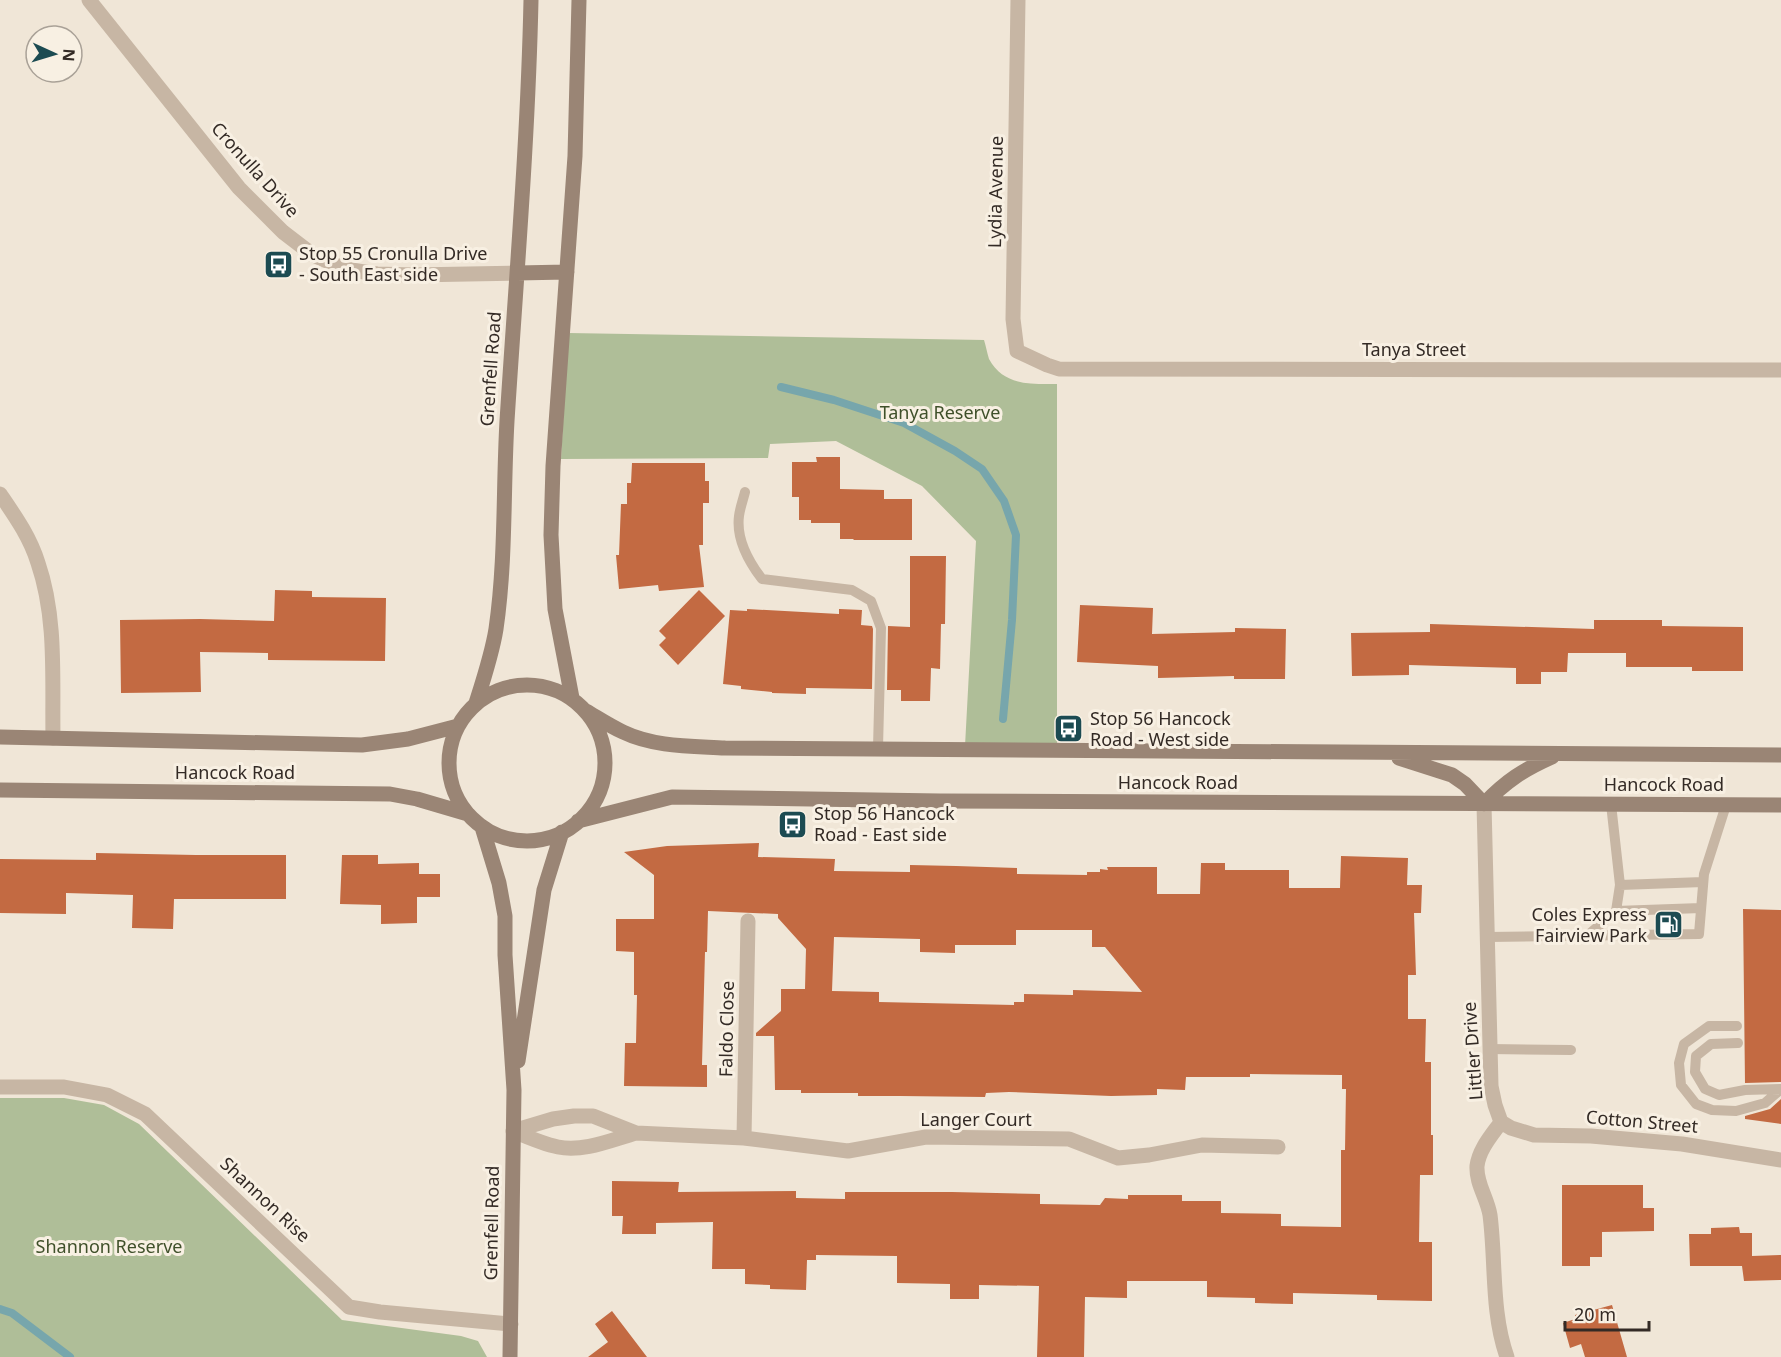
<svg xmlns="http://www.w3.org/2000/svg" width="1781" height="1357" viewBox="0 0 1781 1357" font-family="'Noto Sans',sans-serif">
	<style>
		.green { fill: #afbe98 }
		.lines { fill: none; stroke-linecap: round; stroke-linejoin: round }
		.stream { stroke: #77a6ac; stroke-width: 8 }
		.building { fill: #c36a42; fill-rule: evenodd }
		.lane { stroke: #c7b6a4; stroke-width: 10 }
		.street { stroke: #c7b6a4; stroke-width: 15 }
		.secondary { stroke: #9a8575; stroke-width: 15 }
		.labels { text-anchor: middle; stroke-width: 6; stroke-linejoin: round; paint-order: stroke }
		.street-label { font-size: 18px; fill: #332a25; stroke: #f8f0e3 }
		.poi-label { font-size: 18px; fill: #332a25; stroke: #f8f0e3; text-anchor: start }
		.park-label { font-size: 18px; fill: #3f502a; stroke: #f8f0e3 }
	</style>
	<rect width="100%" height="100%" fill="#f0e6d7"/>
	<!-- green -->
	<path class="green" d="M568,333L984,340C986,346 987,353 989,359C1004,386 1030,384 1057,384V747L965,746L976,541L922,486L836,441L770,444L768,458L561,459Z
		M0,1098H64L104,1105L139,1124L342,1320L461,1336L478,1341L487,1357H0Z"/>
	<g class="lines">
		<!-- stream -->
		<path class="stream" d="M781,387L834,400L904,423L955,451L982,469L1004,501L1016,535L1012,620L1003,719
			M0,1309L12,1313L70,1357"/>
	</g>
	<!-- building -->
	<path class="building" d="M816,457H840V489L884,490V499H912V540H854L853,539H840V523H811V520H799V497H792V462H817Z
		M632,463H705V481H709V503H703V545H699L704,587L659,591L658,585L619,589L616,555H619L621,504H627V483H631Z
		M910,556H946L945,624H941L940,669L931,668L930,701H901V690H887L888,626L910,627Z
		M275,590L312,591V597L386,598L385,661L268,660V653L200,652L201,692L121,693L120,620L200,619L274,621Z
		M699,590L725,616L678,665L659,645L666,638L659,631Z
		M1080,605L1153,608L1152,634L1235,632V628L1286,629L1285,679H1234V676L1158,678V666L1077,662Z
		M747,609L839,614V609L862,610L861,625L872,626L873,629L872,689L806,688V694L772,693V692L741,689V686L723,684L730,610L747,611Z
		M1594,620H1662V626L1743,627V671H1692V667H1626V653H1568L1567,672H1541V684H1516V668L1409,665V675L1352,676L1351,633L1430,632V624L1594,629Z
		M759,843L758,857L835,859L834,871L910,872V865L956,866L1017,868V874L1087,875V872H1100V869L1108,870L1107,867H1157V894H1200L1201,863H1225V870H1289V888H1340L1341,856L1408,858L1407,885H1422L1421,913H1414L1416,975H1408V1019H1426L1425,1062H1431V1135H1433V1175H1420L1419,1242H1432V1301L1377,1300V1295L1293,1293V1304L1255,1303V1298L1207,1297V1281H1127V1298L1085,1297L1084,1357H1037L1039,1286L979,1285V1299H950V1284L897,1283V1256L816,1255V1260H807L806,1290L770,1289V1285L745,1284V1269H712L713,1222L656,1223V1234H622L623,1216H612V1181L679,1182L678,1192L796,1191V1198L845,1199V1192H952L1040,1194V1204L1100,1205L1105,1198L1128,1199V1195H1182V1201H1221V1213L1281,1214V1226L1341,1227V1150H1345L1346,1089H1342V1075L1250,1074V1077H1186L1185,1090L1157,1089V1095L1111,1096L1009,1092L986,1093L985,1097L900,1096H858V1093H801V1090H775L774,1036H756V1033L781,1011V989H805L806,949L778,918V914L708,911L707,952H705L702,1065H707V1087L624,1086L625,1043H636L637,995H634V952L616,951V919H654V875L624,852L667,846ZM1016,930H1092V947H1105L1142,992L1073,990V995L1024,994V1002H1014V1005L879,1002V992L832,991L834,937L920,939V952L955,953V945H1016Z
		M96,853L196,855H286V899H174L173,929L132,928L133,895L66,893V914L0,913V859L96,860Z
		M342,855H378V864L419,863V874H440V897H417V923L381,924V905L340,904Z
		M1743,909L1781,910V1082L1745,1083Z
		M1781,1099V1124L1745,1119V1116L1770,1109Z
		M1562,1185H1643V1208H1654V1231L1602,1232V1257H1590V1266H1562Z
		M1739,1227L1740,1233H1752V1256L1781,1255V1280L1744,1281L1742,1266H1690L1689,1234H1711V1228Z
		M1612,1305L1627,1357H1585L1581,1344L1570,1348L1563,1323L1575,1319V1315Z
		M612,1311L647,1357H588L608,1342L595,1324Z"/>
	<g class="lines">
		<!-- lane -->
		<path class="lane" d="M745,492C743,500 740,508 739,516C736,539 749,562 762,579L852,590L871,601L881,628L878,748
			M1611,804L1620,885L1616,911
			M1620,885L1703,882
			M1588,935L1616,911L1701,908
			M1488,937L1699,934L1704,874L1726,805
			M1737,1026H1709L1684,1044L1679,1063L1681,1085L1696,1104L1712,1110L1736,1111L1765,1103L1781,1089
			M1738,1043L1711,1044L1696,1056L1695,1072L1705,1089L1719,1095L1745,1090L1781,1089
			M1490,1049L1571,1050"/>
		<!-- street -->
		<path class="street" d="M89,0L239,188L283,232L313,255L345,269L377,274L413,275L517,273
			M1018,0L1013,319L1017,351L1047,365L1059,369L1781,370
			M0,494C15,516 30,537 38,563C57,618 52,680 53,738
			M1484,804L1491,1086L1495,1105L1501,1122C1492,1135 1479,1149 1477,1166C1476,1184 1487,1197 1490,1215C1496,1262 1491,1312 1507,1357
			M0,1087H64L107,1095L145,1114L349,1307L380,1312L511,1324
			M1501,1122L1511,1128L1534,1135L1591,1136L1682,1144L1781,1160
			M513,1131L553,1119L574,1116H593L636,1133L744,1138L848,1151L926,1137L1069,1139L1118,1158L1149,1155L1202,1145L1278,1147
			M513,1131C527,1137 543,1144 558,1147C584,1152 611,1140 636,1133
			M744,1138L748,921"/>
		<!-- secondary -->
		<path class="secondary" d="M517,273L567,272
			M449 763a78 78 0 1 1 156 0a78 78 0 1 1-156 0Z
			M572,698L555,609L551,535L553,466L575,156L579,0
			M476,703C484,678 492,654 496,629C506,560 503,490 507,421C516,280 528,140 531,0
			M586,711C598,718 610,726 623,732C654,747 691,746 725,748L1781,755
			M0,737L362,745L408,739L458,726
			M1399,758L1452,775L1465,784L1484,804
			M0,790L390,794L417,799L468,814
			M1484,804C1506,781 1523,770 1552,757
			M578,821L672,797L940,801L1781,805
			M482,827L499,883L505,916V955L514,1090L510,1357
			M518,1061L544,890L562,832"/>
	</g>
	<!-- icons -->
	<defs>
		<symbol id="bus-square" viewBox="-11 -11 22 22"><rect x="-9" y="-9" width="18" height="18" rx="4" fill="#1c4b52" stroke="#f8f0e3"/><path d="M-5-6H5V4H4V6H2V4H-2V6H-4V4H-5ZM-3.5-4V0h7V-4ZM-3.5 1.2v1.5H-2V1.2ZM2 1.2v1.5H3.5V1.2Z" fill="#fff"/></symbol>
		<symbol id="fuel-square" viewBox="-11 -11 22 22"><rect x="-9" y="-9" width="18" height="18" rx="4" fill="#1c4b52" stroke="#f8f0e3"/><path d="M-5.5-6h7V0h2V4h1.3V-2.5L3-4.5l.8-.8L6-3V5H2.5V1h-1V6h-7ZM-4.2-4.7v3.2H.2V-4.7Z" fill="#fff"/></symbol>
	</defs>
	<g fill-rule="evenodd">
		<use href="#bus-square" x="262" y="248" width="33" height="33"/>
		<use href="#bus-square" x="1052" y="712" width="33" height="33"/>
		<use href="#bus-square" x="776" y="808" width="33" height="33"/>
		<use href="#fuel-square" x="1652" y="908" width="33" height="33"/>
	</g>
	<g class="labels">
		<!-- street labels -->
		<g class="street-label">
			<text transform="translate(255 170) rotate(48)" y="6">Cronulla Drive</text>
			<text transform="translate(996 192) rotate(-89)" y="6">Lydia Avenue</text>
			<text x="1414" y="356">Tanya Street</text>
			<text transform="translate(491 369) rotate(-86)" y="6">Grenfell Road</text>
			<text x="235" y="779">Hancock Road</text>
			<text x="1178" y="789">Hancock Road</text>
			<text x="1664" y="791">Hancock Road</text>
			<text transform="translate(727 1029) rotate(-89)" y="6">Faldo Close</text>
			<text transform="translate(1473 1051) rotate(-94)" y="6">Littler Drive</text>
			<text x="976" y="1126">Langer Court</text>
			<text transform="translate(1642 1122) rotate(5)" y="6">Cotton Street</text>
			<text transform="translate(265 1200) rotate(43)" y="6">Shannon Rise</text>
			<text transform="translate(492 1223) rotate(-89)" y="6">Grenfell Road</text>
		</g>
		<!-- poi labels -->
		<g class="poi-label">
			<text x="299" y="260">Stop 55 Cronulla Drive<tspan x="299" dy="21">- South East side</tspan></text>
			<text x="1090" y="725">Stop 56 Hancock<tspan x="1090" dy="21">Road - West side</tspan></text>
			<text x="814" y="820">Stop 56 Hancock<tspan x="814" dy="21">Road - East side</tspan></text>
			<text x="1647" y="921" text-anchor="end">Coles Express<tspan x="1647" dy="21">Fairview Park</tspan></text>
		</g>
		<!-- park labels -->
		<g class="park-label">
			<text x="940" y="419">Tanya Reserve</text>
			<text x="109" y="1253">Shannon Reserve</text>
		</g>
	</g>
	<!-- north arrow -->
	<g transform="translate(54 54) rotate(94)"><circle r="28" fill="#f8f0e3" stroke="#a9a197" stroke-width="1.5"/>
	<path d="M0-4.5L10 22L0 15L-10 22Z" fill="#1c4b52"/>
	<text y="-9" font-size="16" font-weight="bold" text-anchor="middle" fill="#332a25">N</text>
	</g>
	<!-- scale -->
	<path d="M1565 1321v9h84v-9" fill="none" stroke="#332a25" stroke-width="3"/>
	<text x="1574" y="1321" font-size="18" fill="#332a25" stroke="#f8f0e3" stroke-width="4.5" paint-order="stroke">20 m</text>
</svg>
